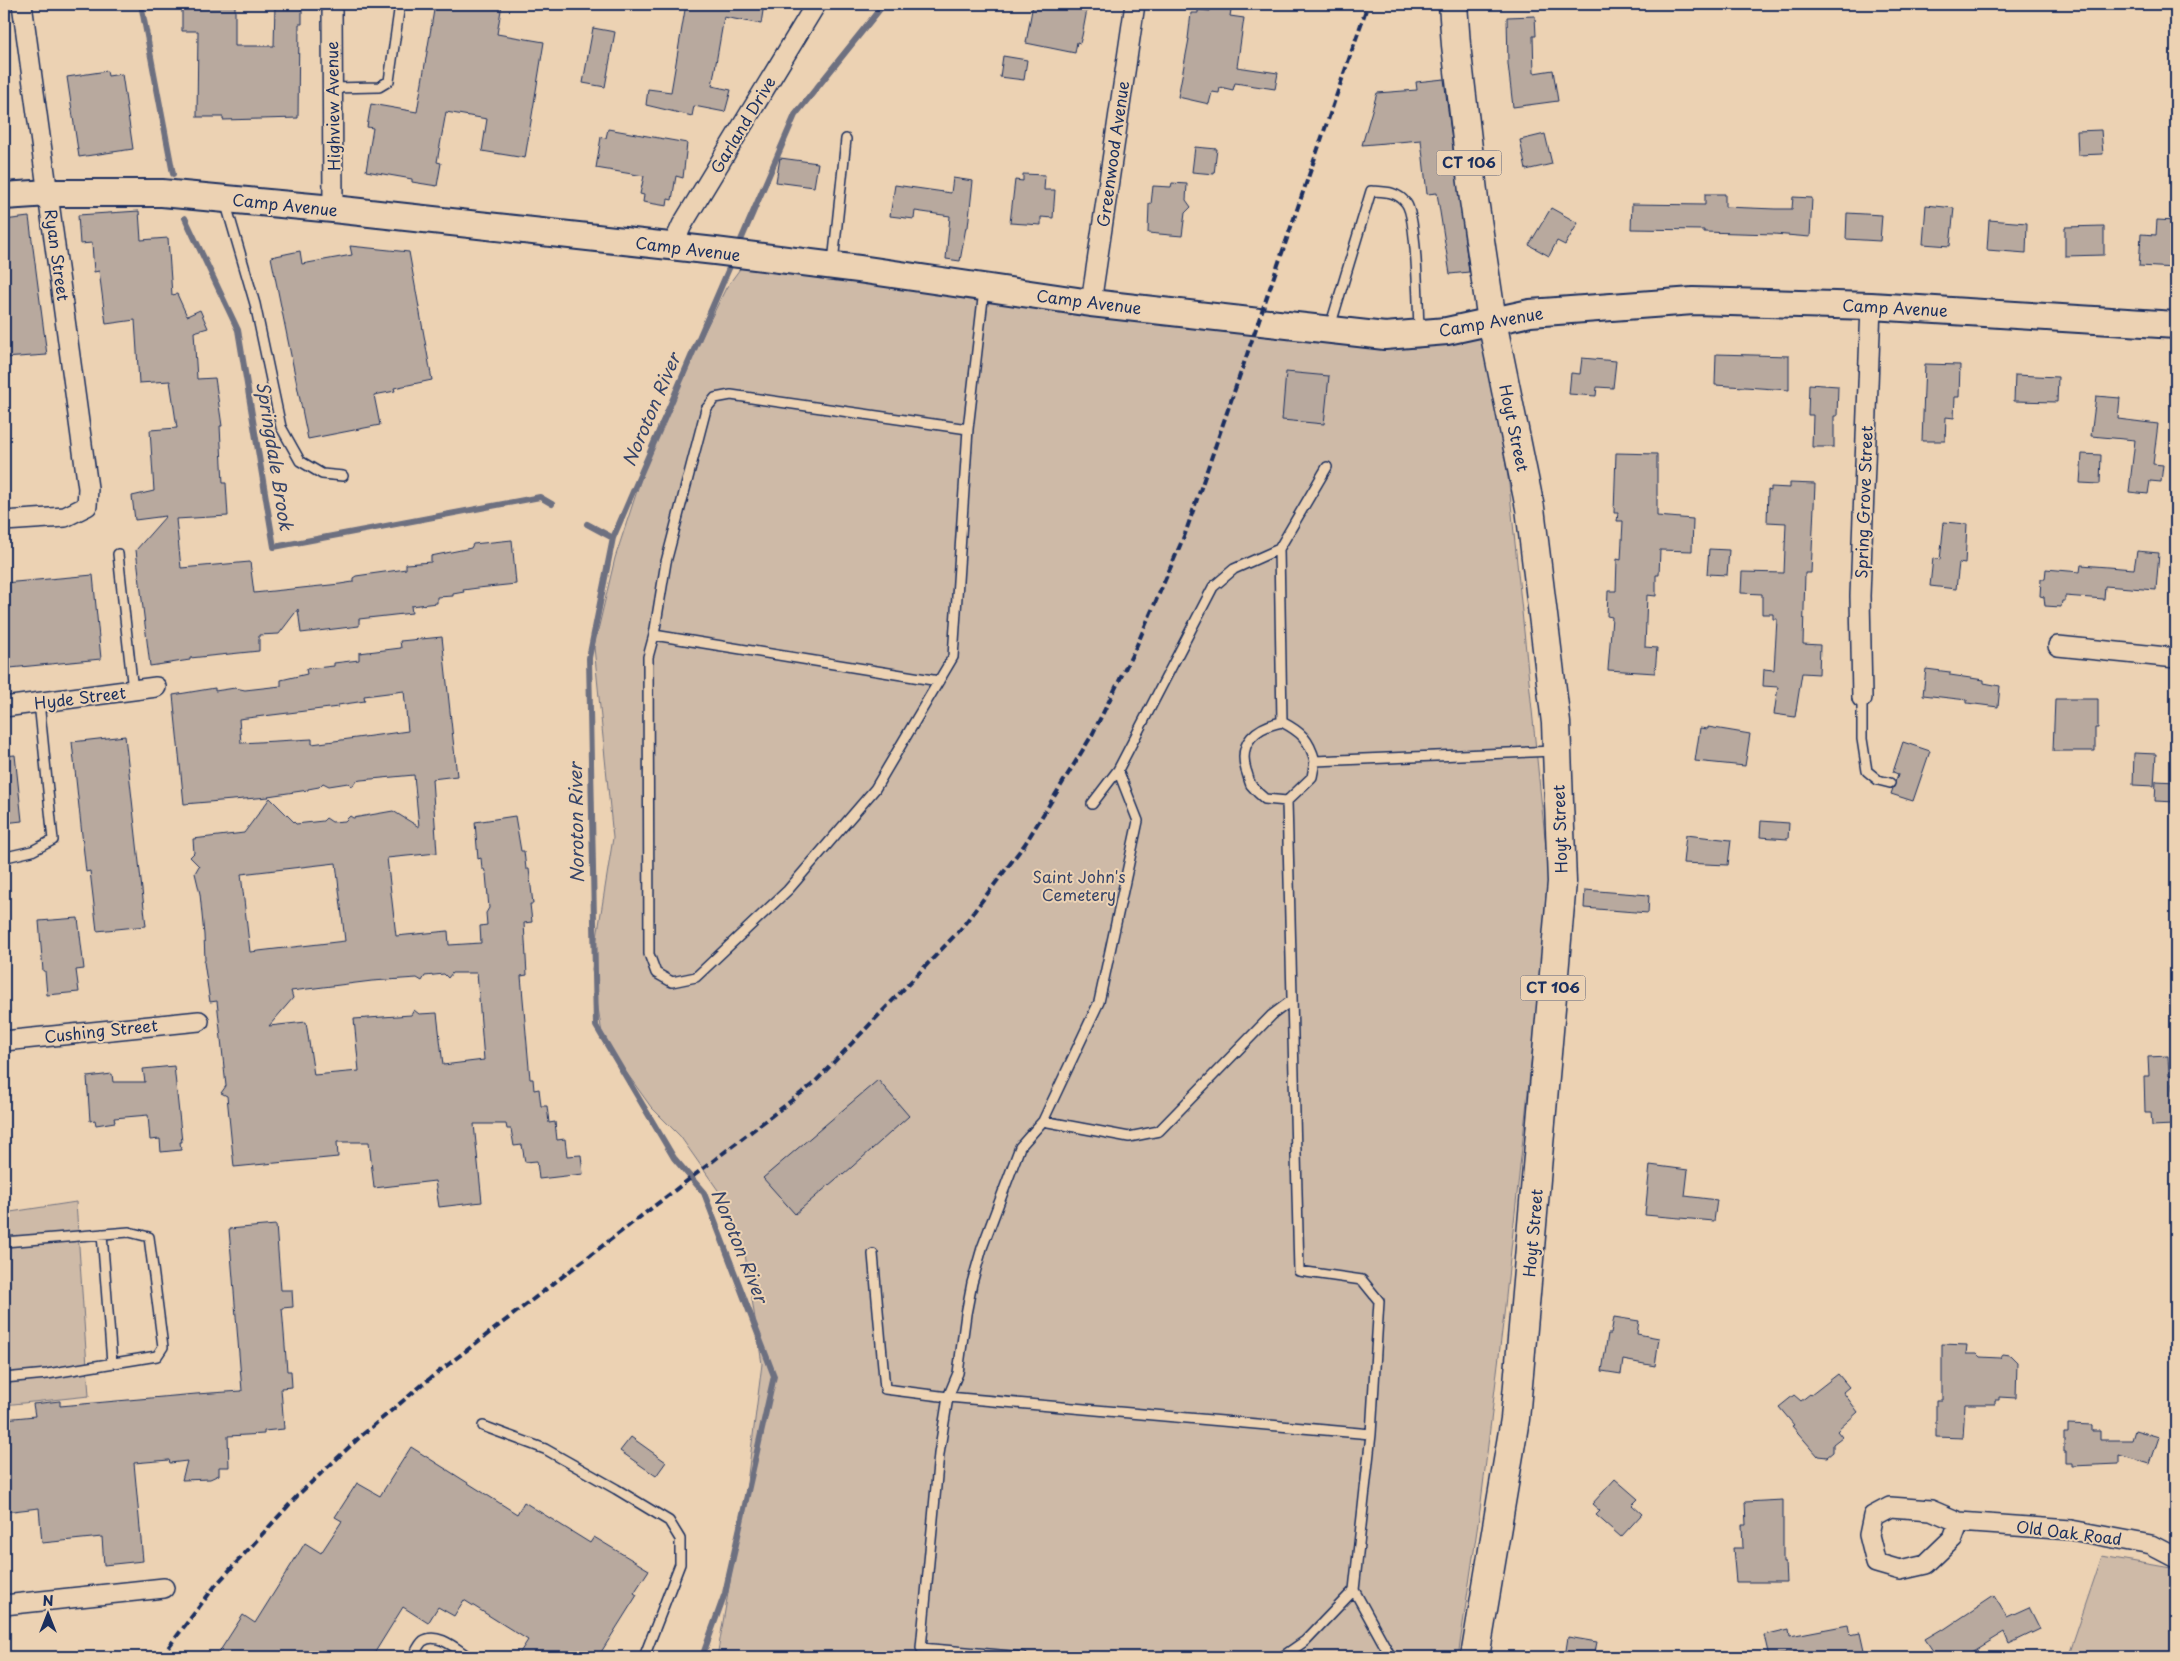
<svg xmlns="http://www.w3.org/2000/svg" width="2180" height="1661" viewBox="0 0 2180 1661" font-family="'Playpen Sans',sans-serif">
	<style>
		.green { fill: #cebaa7; stroke: #747482 }
		.lines { fill: none; stroke-linecap: round; stroke-linejoin: round }
		.stream { stroke: #6d6f80; stroke-width: 6 }
		.building { fill: #b8a99e; stroke: #1b2f5e; fill-rule: evenodd }
		.lane-casing { stroke: #1b2f5e; stroke-width: 12 }
		.street-casing { stroke: #1b2f5e; stroke-width: 22 }
		.secondary-casing { stroke: #1b2f5e; stroke-width: 30 }
		.primary-casing { stroke: #1b2f5e; stroke-width: 31 }
		.lane { stroke: #ecd2b3; stroke-width: 9 }
		.street { stroke: #ecd2b3; stroke-width: 19 }
		.secondary { stroke: #ecd2b3; stroke-width: 26 }
		.primary { stroke: #ecd2b3; stroke-width: 28 }
		.rail { stroke: #1b2f5e; stroke-width: 4; stroke-dasharray: 8 4; stroke-linecap: butt }
		.labels { text-anchor: middle; stroke-width: 4; stroke-linejoin: round; paint-order: stroke }
		.shield { fill: #ecd2b3; stroke: #5a6078; stroke-width: 1 }
		.shield-label { font-size: 15px; font-weight: bold; fill: #1b2f5e }
		.street-label { font-size: 16px; fill: #1b2f5e; stroke: #ecd2b3 }
		.park-label { font-size: 16px; fill: #364469; stroke: #ecd2b3 }
		.water-label { font-size: 18px; font-style: italic; fill: #364469; stroke: #ecd2b3 }
	</style>
	<rect width="100%" height="100%" fill="#ecd2b3"/>
	<filter id="ink" filterUnits="userSpaceOnUse"><feTurbulence type="fractalNoise" baseFrequency=".02" numOctaves="2"/><feDisplacementMap in="SourceGraphic" scale="10" xChannelSelector="R" yChannelSelector="G"/><feConvolveMatrix kernelMatrix="1 2 1 2 8 2 1 2 1" color-interpolation-filters="sRGB"/></filter>
	<g filter="url(#ink)">
		<!-- green -->
		<path class="green" d="M745,262L1120,315L1418,348L1485,337L1509,484L1550,887L1504,1315L1480,1510L1458,1657H717L747,1483L762,1364L745,1254L720,1193L680,1136L651,1107L603,1040L592,969L613,838L594,647L615,558L659,424L726,288Z
			M76,1202L89,1396L4,1405V1213Z
			M2102,1556L2171,1568L2176,1573V1657H2068Z"/>
		<g class="lines">
			<!-- stream -->
			<path class="stream" d="M141,4L173,174
				M185,218L238,330L274,547L540,497L552,504
				M738,247L795,115L884,4
				M587,524L613,538
				M702,1657L725,1593L774,1376L704,1193L674,1158L596,1026L589,658L613,538L733,259"/>
		</g>
		<!-- building -->
		<path class="building" d="M182,4H235V46H274L275,4H302V24H299L298,118L223,120V117H197L198,31H182Z
			M435,4H502L497,34L544,42L525,158L482,151L487,119L446,112L437,162L441,163L437,186L412,182V179L366,171L373,128L367,127L371,104L417,112Z
			M686,4H764L761,24L724,17L712,86L731,90L725,112L694,106L692,116L646,105L648,89L671,92Z
			M1033,4H1088L1082,36L1080,43L1077,42L1075,53L1026,43Z
			M1211,4H1232L1230,16L1244,18L1237,67L1278,73L1275,89L1235,83L1233,90L1220,87L1219,93L1212,92L1209,104L1178,97L1189,39H1188L1191,13H1198V10L1210,11Z
			M1535,16L1536,36H1533L1534,73L1553,70L1558,101L1513,107L1508,64L1507,17Z
			M593,28L615,32L605,87L583,83Z
			M1003,56L1027,60L1024,80L1000,77Z
			M107,71L108,76L122,74L133,149L79,157L67,77Z
			M1444,79L1469,272L1450,274L1437,193L1427,194L1421,140L1362,145L1377,93L1417,90L1416,82Z
			M608,129L687,143L683,178L676,176L672,200L668,199L667,206L643,202L644,195L640,194L644,176L596,168L601,137L606,138Z
			M2101,130L2103,154L2078,155L2077,131Z
			M1545,134L1552,164L1526,170L1520,140Z
			M1195,147L1217,149L1214,174L1192,172Z
			M780,158L818,163L814,187L776,182Z
			M1023,174L1045,175L1044,190H1055L1053,218L1041,217V225L1010,223L1015,180L1023,181Z
			M953,178L973,181L968,227H966L960,261L946,259L950,216L915,211L914,219L890,216L895,185L951,193Z
			M1172,183L1187,184L1186,200L1191,207L1185,213L1182,236L1148,233L1149,204H1151L1153,186L1171,187Z
			M1705,194H1725V207L1775,209H1792L1793,197L1812,198L1810,237L1774,234L1704,232V230L1631,229L1632,204L1705,205Z
			M1926,205L1954,208L1950,246L1923,244Z
			M1551,208L1578,223L1565,245L1557,241L1549,256L1529,245Z
			M139,211L141,240L168,238L172,295L177,294L187,316L200,310L208,328L194,332L197,379L215,378L222,426H220L223,483H226L228,516L176,519L181,568L250,562L254,593L340,584L353,582V578L356,576L406,569V564L431,562V556L471,548L473,544L512,540L516,584L478,588L463,590L464,592L453,594V596L437,597V603L411,606L412,613L359,619V626L301,633L298,609L279,634L259,635V651L190,658V660L150,666L136,550L166,516L135,520L132,496L154,491L150,430L177,428L170,381L139,383L135,320L106,324L99,271L94,272L92,243L80,244L78,215Z
			M1847,213L1882,215L1880,241L1846,239Z
			M29,217L47,355L4,358V220Z
			M1989,220L2027,223L2026,253L1987,250Z
			M2157,220L2176,221V268L2139,266L2141,234L2156,235Z
			M2104,226V255L2065,256V227Z
			M350,246L409,252L432,380L394,388L395,391L374,395L380,425L308,439L271,257L300,251L302,264L352,255Z
			M1716,354L1789,356V390L1715,385Z
			M1582,358L1616,361L1613,388L1597,387L1596,396L1569,394L1571,373L1580,374Z
			M1925,364L1960,365L1959,397H1955L1954,418L1946,417L1945,441H1922Z
			M1286,372L1329,376L1324,424L1282,420Z
			M2015,375L2058,377L2057,402L2014,401Z
			M1809,384L1838,386L1837,416H1834V447H1812L1813,415H1808Z
			M2096,396L2120,398L2118,419L2158,424L2153,464L2163,465L2161,482L2150,481L2148,494L2129,492L2135,440L2091,436Z
			M1616,453L1657,454V516L1693,519L1692,551L1660,550L1659,575H1656V596L1647,595L1645,647L1657,648L1655,673L1608,670L1612,617L1607,616L1608,591H1616L1617,559L1621,560L1623,521H1617L1618,513H1614Z
			M2082,454L2101,455L2100,484L2080,483Z
			M1790,483L1815,484L1811,573H1805L1803,644L1820,645L1819,674L1802,673L1795,717L1774,714L1778,687L1763,686L1764,669L1774,670L1777,619H1773V614H1762V594L1741,593L1742,572L1784,573L1786,523L1767,522L1768,490L1771,491V487L1790,488Z
			M1944,522L1967,524L1965,564L1959,563L1956,589L1930,586L1933,558L1940,560Z
			M1709,549L1729,550L1727,575L1707,574Z
			M2137,551L2159,553L2156,590L2105,586L2104,599L2065,596V601H2062L2061,607L2045,606L2044,597L2040,596L2041,579H2045L2046,569L2080,572L2081,565L2134,569Z
			M93,575L101,659L10,668L4,608V583Z
			M442,637L457,776L432,779L437,853L387,858L396,936L448,931L449,945L481,943L480,926L487,925L486,913L489,908L486,874L484,869H482L481,858L478,859L475,822L515,816L521,851H524L526,869H529L533,904H530L532,922L524,923L527,975L521,976L530,1079H533L534,1090L539,1089L541,1106H547L549,1123L555,1122L557,1140L565,1139L567,1156L581,1155L583,1174L539,1179L537,1161L525,1162L522,1145L514,1146L511,1129H507L506,1124H474L482,1202L439,1207L435,1181L374,1188L369,1142H337L338,1157L234,1167L227,1096L221,1093L226,1086L217,1001L210,1002L204,962L205,960L204,935L200,894L195,873L199,866L190,857L194,853L193,839L244,833L270,798L296,824L323,821L326,818L332,822L345,821L350,816L353,818L393,811L419,827L414,775L361,780L356,781L352,787L348,783L329,786L323,783L319,787L308,789V790L268,796L269,797L184,804L173,695L215,688V691L235,688L245,690L281,686V680L307,674L306,669L334,666V663L359,660V653L401,648L400,641ZM404,691L408,731L312,744V739L241,743L239,719L338,707V705L365,701L364,696ZM336,863L345,941L250,952L241,874ZM452,973H477L484,1060L443,1065L437,1013L419,1014L414,1010L411,1015L354,1019L359,1071L314,1075L306,1022L269,1026L293,998L291,991L372,981L417,978L422,981L425,976L444,974L448,978Z
			M1926,669L1950,672V675L1984,680V683L2000,686L1998,707L1967,703V700L1923,695Z
			M2055,699H2098V728H2095V751H2053Z
			M1708,727L1750,734L1745,766L1695,761L1700,728L1708,729Z
			M125,736L146,926L97,931L90,871L86,872L72,742Z
			M1903,742L1930,751L1913,801L1891,794L1898,774L1893,772Z
			M2134,753L2156,754L2154,786L2133,785Z
			M15,755L22,821L4,823V756Z
			M2156,781L2176,782V802L2155,801Z
			M1761,821L1789,823L1788,839L1760,837Z
			M1686,835L1731,840L1728,865L1683,863Z
			M1585,890L1649,895L1648,913L1584,908Z
			M78,918L84,969L76,970L79,992L47,995L45,971H43L39,921Z
			M2168,1056L2169,1075H2173L2175,1111H2172L2173,1125L2152,1126L2151,1112H2145L2144,1076H2149L2148,1057Z
			M174,1066L182,1142H180L181,1150L161,1152L160,1139L150,1140L148,1115L114,1118L115,1122L96,1125L95,1120L90,1121L87,1077L112,1074L113,1082H145L143,1069Z
			M878,1080L909,1116L843,1175L842,1174L795,1214L763,1178Z
			M1650,1165L1688,1170L1685,1196L1717,1200L1714,1221L1645,1215Z
			M276,1225L281,1290H292L293,1307L282,1308L287,1371H291L292,1387L281,1388L284,1429L264,1431V1434L228,1436L229,1467H219V1475L210,1479L182,1480L187,1461L170,1463L169,1460L134,1463L143,1561L104,1565L102,1537L42,1543L39,1508L4,1512V1419L35,1416L33,1404L60,1401V1406L196,1394L242,1391L229,1229Z
			M1614,1317L1639,1321L1637,1334L1659,1338L1655,1366L1623,1360L1621,1374L1602,1371L1608,1334H1611Z
			M1942,1344L1967,1345L1966,1354H1977L1980,1357L2000,1358L2003,1354L2010,1355L2017,1362L2016,1398L1999,1397V1400H1995V1404H1965L1963,1438L1936,1437V1400H1942Z
			M1838,1374L1849,1387L1843,1392L1858,1412L1837,1431L1842,1437L1833,1444V1452L1827,1457L1818,1456L1792,1426L1794,1425L1779,1407L1794,1395L1801,1401L1810,1394L1811,1395Z
			M2068,1424L2092,1425V1431H2100V1440H2132L2135,1430L2159,1437L2150,1464L2119,1455V1464L2072,1466V1463H2066V1452H2064V1433H2068Z
			M631,1437L666,1462L656,1476L620,1451Z
			M411,1447L517,1514L524,1502L590,1543L594,1537L649,1570L634,1593L637,1595L598,1657H517L528,1640L464,1600L454,1616L438,1607L428,1623L403,1607L372,1657H216L243,1615L255,1623L305,1543L321,1553L342,1521L335,1517L357,1483L380,1496Z
			M1615,1479L1638,1499L1632,1505L1642,1514L1621,1537L1596,1515L1600,1511L1592,1504Z
			M1783,1500V1563H1785L1786,1582H1736L1733,1548H1743L1742,1525H1746L1745,1502Z
			M1994,1596L2007,1617L2029,1607L2040,1629L2009,1644L2004,1632L1963,1657H1937L1925,1639L1942,1629L1943,1630Z
			M1848,1625L1850,1635L1860,1633L1864,1651L1842,1657H1800L1799,1652L1769,1657L1764,1635L1789,1629L1790,1636Z
			M1568,1637L1597,1642L1594,1657H1565Z"/>
		<g class="lines">
			<defs>
				<path id="lane" d="M332,88L379,87L389,81L400,4
					M225,201L255,304L281,427L300,461L322,474L343,476
					M833,263L846,139
					M1330,327L1371,191C1385,192 1397,191 1406,203C1417,216 1418,309 1419,330
					M1327,467L1279,549L1282,722C1301,732 1309,739 1315,761L1554,751
					M118,554L133,691
					M654,635L666,562L706,409L715,398L731,395L968,429
					M939,681L654,635L648,657L649,954L656,973L672,982L696,977L788,890L875,789L953,657L968,429L984,290
					M1862,698V739L1867,771L1878,780L1890,783
					M1282,722C1256,727 1238,742 1246,770C1248,775 1249,781 1251,785C1255,790 1260,795 1265,799L1287,801
					M1092,804L1118,770L1213,587L1234,569L1279,549
					M4,860L6,857L32,851L53,840L39,702
					M1043,1121L1099,1002L1138,821L1118,770
					M102,1234L112,1363
					M4,1242L129,1232L149,1237L163,1347L157,1356L47,1374L4,1378
					M873,1254L885,1389L948,1397L958,1373L966,1314L972,1283L982,1248L1020,1147L1043,1121L1129,1137L1159,1131L1272,1015L1292,1000
					M483,1426L545,1449L616,1489L669,1521L680,1539V1564L644,1657
					M1371,1434L1354,1590L1391,1657
					M413,1657C416,1652 419,1644 423,1641C437,1631 458,1650 469,1657
					M1023,1657L921,1648L939,1454L948,1397L1371,1434L1379,1301L1362,1280L1299,1271L1287,801L1312,777L1315,761
					M1282,1657L1305,1641L1354,1590"/>
				<path id="street" d="M332,4L333,209
					M672,247L682,225L816,4
					M1091,303L1135,4
					M4,521L65,517L87,506L88,488L22,4
					M2058,646L2176,658
					M1862,698L1860,596L1871,306
					M4,707L156,687
					M4,1041L199,1021
					M1890,1507L1931,1510L1959,1522L1953,1538L1926,1564L1900,1570L1876,1563L1869,1535L1873,1516Z
					M1959,1522L2071,1530L2151,1545L2176,1558
					M4,1605L164,1588"/>
				<path id="secondary" d="M4,196L49,193H162L333,209L715,251L859,269L1091,303L1385,336L1447,331L1530,313L1693,301L1871,306L2176,325"/>
				<path id="primary" d="M1453,4L1456,45L1474,200L1492,321L1530,508L1556,723L1562,882L1515,1419L1475,1657"/>
			</defs>
			<!-- lane casing -->
			<use href="#lane" class="lane-casing"/>
			<!-- street casing -->
			<use href="#street" class="street-casing"/>
			<!-- secondary casing -->
			<use href="#secondary" class="secondary-casing"/>
			<!-- primary casing -->
			<use href="#primary" class="primary-casing"/>
			<!-- lane -->
			<use href="#lane" class="lane"/>
			<!-- street -->
			<use href="#street" class="street"/>
			<!-- secondary -->
			<use href="#secondary" class="secondary"/>
			<!-- primary -->
			<use href="#primary" class="primary"/>
			<!-- rail -->
			<path class="rail" d="M161,1657L215,1586L299,1494L361,1436L428,1380L813,1084L960,930L1025,844L1092,735L1136,647L1185,534L1368,4"/>
		</g>
	</g>
	<g class="labels">
		<!-- shield labels -->
		<g class="shield">
			<rect x="1436.5" y="150.5" width="65" height="25" rx="4"/>
			<rect x="1520.5" y="975.5" width="65" height="25" rx="4"/>
		</g>
		<g class="shield-label">
			<text x="1469" y="168">CT 106</text>
			<text x="1553" y="993">CT 106</text>
		</g>
		<!-- street labels -->
		<g class="street-label">
			<text transform="translate(333 106) rotate(-91)" y="6">Highview Avenue</text>
			<text transform="translate(743 125) rotate(-59)" y="6">Garland Drive</text>
			<text transform="translate(1113 154) rotate(-82)" y="6">Greenwood Avenue</text>
			<text transform="translate(285 205) rotate(6)" y="6">Camp Avenue</text>
			<text transform="translate(688 249) rotate(7)" y="6">Camp Avenue</text>
			<text transform="translate(57 255) rotate(82)" y="6">Ryan Street</text>
			<text transform="translate(1089 302) rotate(7)" y="6">Camp Avenue</text>
			<text transform="translate(1895 308) rotate(3)" y="6">Camp Avenue</text>
			<text transform="translate(1491 322) rotate(-10)" y="6">Camp Avenue</text>
			<text transform="translate(1514 428) rotate(78)" y="6">Hoyt Street</text>
			<text transform="translate(1864 502) rotate(-88)" y="6">Spring Grove Street</text>
			<text transform="translate(80 698) rotate(-7)" y="6">Hyde Street</text>
			<text transform="translate(1560 829) rotate(-92)" y="6">Hoyt Street</text>
			<text transform="translate(101 1031) rotate(-6)" y="6">Cushing Street</text>
			<text transform="translate(1533 1233) rotate(-85)" y="6">Hoyt Street</text>
			<text transform="translate(2069 1533) rotate(7)" y="6">Old Oak Road</text>
		</g>
		<!-- park labels -->
		<g class="park-label">
			<text x="1079" y="883">Saint John's<tspan x="1079" dy="18">Cemetery</tspan></text>
		</g>
		<!-- water labels -->
		<g class="water-label">
			<text transform="translate(652 410) rotate(-67)" y="6">Noroton River</text>
			<text transform="translate(274 456) rotate(81)" y="6">Springdale Brook</text>
			<text transform="translate(577 823) rotate(-91)" y="6">Noroton River</text>
			<text transform="translate(739 1246) rotate(68)" y="6">Noroton River</text>
		</g>
	</g>
	<!-- margin -->
	<rect width="2180" height="1661" fill="none" stroke="#ecd2b3" stroke-width="20"/>
	<rect x="10" y="10" width="2160" height="1641" fill="none" stroke="#1b2f5e" stroke-width="2" filter="url(#ink)"/>
	<!-- north arrow -->
	<g transform="translate(48 1614)" stroke="#ecd2b3" stroke-width="4" paint-order="stroke">
	<path d="M0-4L9 19L0 12L-9 19Z" fill="#1b2f5e"/>
	<text y="-8" font-size="14" font-weight="bold" text-anchor="middle" fill="#1b2f5e">N</text>
	</g>
</svg>
